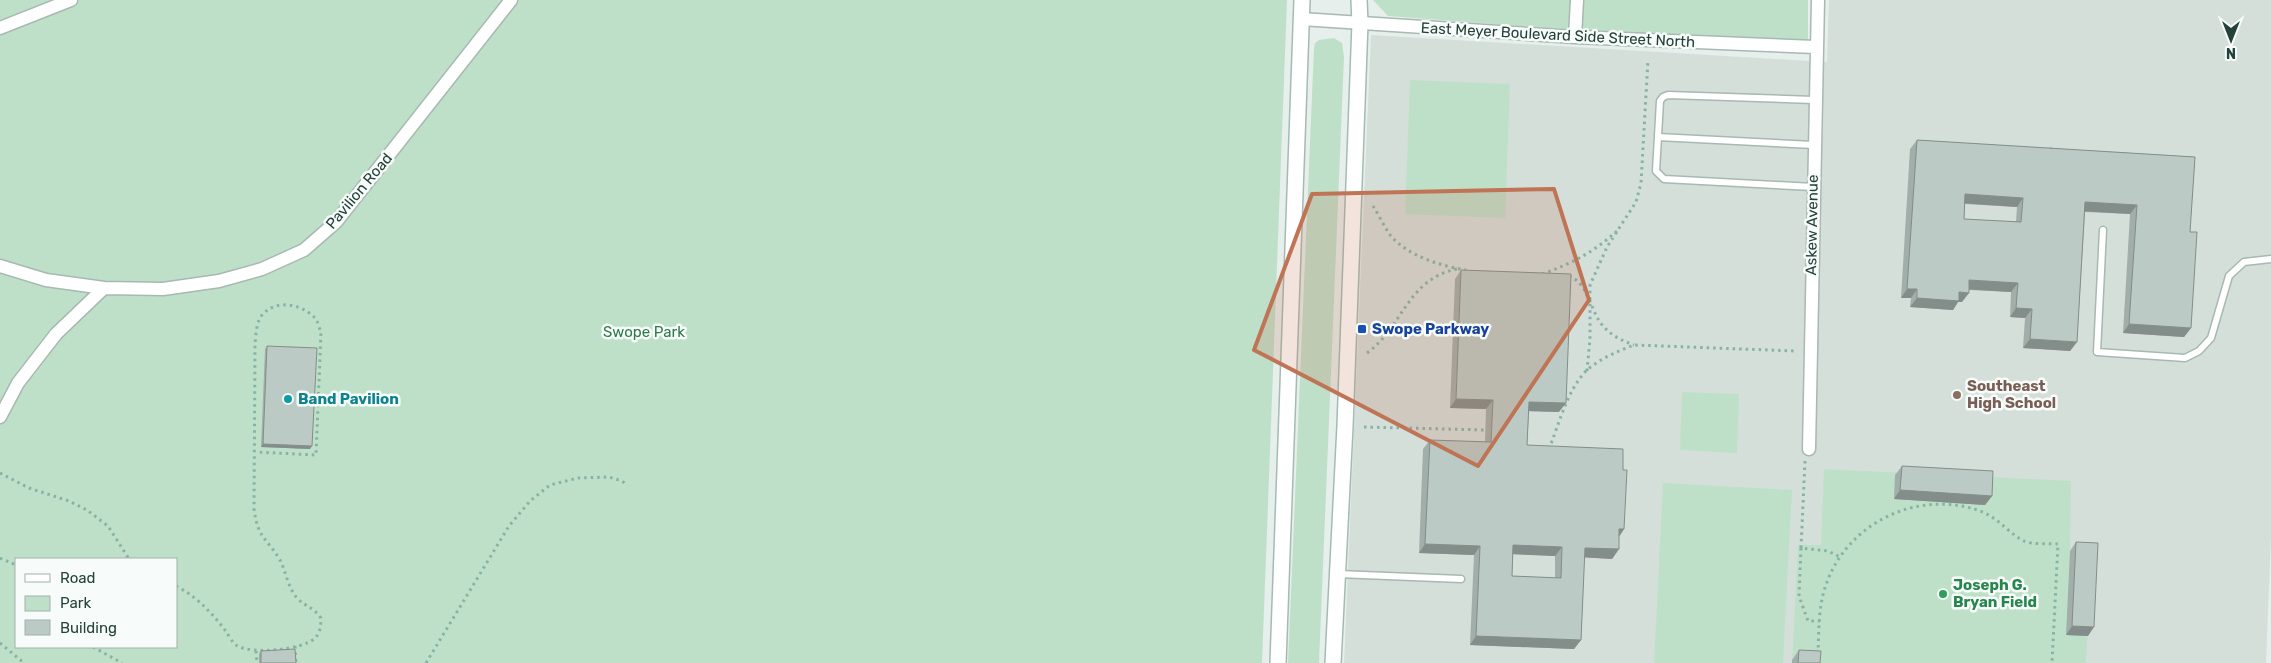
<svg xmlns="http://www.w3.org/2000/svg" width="2271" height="663" viewBox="0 0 2271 663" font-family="Rubik,sans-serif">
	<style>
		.built { fill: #d4dfda }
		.green { fill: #bfe0c8; fill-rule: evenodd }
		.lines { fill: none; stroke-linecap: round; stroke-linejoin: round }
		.lane-casing { stroke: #a8b8b2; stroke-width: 9 }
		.street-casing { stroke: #a8b8b2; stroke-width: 15 }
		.secondary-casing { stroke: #a4bbb3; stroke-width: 18 }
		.path { stroke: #86b3a5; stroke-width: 3; stroke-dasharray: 2.5 4; stroke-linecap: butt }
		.lane { stroke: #fff; stroke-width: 6 }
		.street { stroke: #fff; stroke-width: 12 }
		.secondary { stroke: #fff; stroke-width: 15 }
		.wall { fill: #a1aea9; fill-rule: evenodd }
		.shaded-wall { fill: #838d89 }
		.building { fill: #bbcac4; stroke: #838d89; fill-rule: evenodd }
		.marked { fill: #c07456; fill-opacity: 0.2; stroke: #c07456; stroke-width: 4; stroke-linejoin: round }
		.transit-dot { fill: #1a4fb4; stroke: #f7fbf9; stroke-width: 2 }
		.education-dot { fill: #8d6e63; stroke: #f7fbf9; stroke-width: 2 }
		.culture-dot { fill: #0f9aa8; stroke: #f7fbf9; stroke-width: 2 }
		.leisure-dot { fill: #2e9e5b; stroke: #f7fbf9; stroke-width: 2 }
		.labels { text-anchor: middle; stroke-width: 5; stroke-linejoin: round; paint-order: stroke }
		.street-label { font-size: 15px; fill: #24423a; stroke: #f7fbf9 }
		.transit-label { font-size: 15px; font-weight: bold; fill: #164399; stroke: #f7fbf9; text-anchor: start }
		.park-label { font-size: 15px; fill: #2d7a4b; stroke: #f7fbf9 }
		.education-label { font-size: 15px; font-weight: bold; fill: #785e54; stroke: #f7fbf9; text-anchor: start }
		.culture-label { font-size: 15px; font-weight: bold; fill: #0d838f; stroke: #f7fbf9; text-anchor: start }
		.leisure-label { font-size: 15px; font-weight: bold; fill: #27864d; stroke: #f7fbf9; text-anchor: start }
	</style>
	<rect width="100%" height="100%" fill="#e6efeb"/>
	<!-- built -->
	<path class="built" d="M1829,0H2271V537L2266,663H1344L1371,35L1827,62Z"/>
	<!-- green -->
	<path class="green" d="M0,0H1287L1262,663H0ZM16,559H176V647H16Z
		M1373,0H1808V41L1798,47L1388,16Z
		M1334,38L1342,43L1344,57L1319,663H1288L1314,48L1315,43L1319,40Z
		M1410,80L1510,84L1505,218L1405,214Z
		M1682,392L1739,394L1737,453L1680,450Z
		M1824,469L2071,481L2070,551L2092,552L2086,663H1792L1798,545H1821Z
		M1663,483L1792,490L1783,663H1654Z"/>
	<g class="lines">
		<defs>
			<path id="lane" d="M1658,137L1814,145
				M1813,187L1664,179L1656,171L1660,101L1663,97L1668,95L1814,100
				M2103,230L2097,352L2185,358L2199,351L2211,338L2229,276L2244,262L2271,259
				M1338,574L1461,579"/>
			<path id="street" d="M1301,19L1575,37L1815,47
				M0,28L71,0
				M1575,37L1577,0
				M0,266L46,280L104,288L163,289L219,281L262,269L304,250L336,222L511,0
				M0,417L18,383L56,334L104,288
				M1809,449L1818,0"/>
			<path id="secondary" d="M1278,663L1302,0
				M1333,663L1345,426L1360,23L1359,0"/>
		</defs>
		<!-- lane casing -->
		<use href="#lane" class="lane-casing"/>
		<!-- street casing -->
		<use href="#street" class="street-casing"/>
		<!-- secondary casing -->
		<use href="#secondary" class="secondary-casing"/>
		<!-- path -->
		<path class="path" d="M2051,150V144
			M1373,206C1379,215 1384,227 1391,236C1408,256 1441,266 1466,270
			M1542,274C1571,264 1594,252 1617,231
			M1569,276C1590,284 1590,313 1604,327C1612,336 1623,341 1634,345
			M1367,353C1403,327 1407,279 1457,269
			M1587,371L1590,339V285L1607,247L1636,202L1641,183L1648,60
			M1364,427L1486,430
			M1549,449C1559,424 1567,391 1586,371C1599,359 1618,351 1634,345L1796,351
			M1805,461L1801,548L1828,551L1840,557
			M0,473L29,488L69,501L87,510L108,526L129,559
			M1801,548L1799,596L1808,621H1820
			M0,558L16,565
			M176,586C196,596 211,612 225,630C228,634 231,641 236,645C250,655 301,650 314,639C320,634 321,626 321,618C312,606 306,607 298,599C288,589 286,571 280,560C266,537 258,539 254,509L255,344C256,335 256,321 263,314C277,299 302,304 315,318C318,321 319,328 321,332L316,455L256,452
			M0,643L24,663
			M295,646L296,663
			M93,647L122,663
			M256,651L257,663
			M1818,654C1819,630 1818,605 1827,582C1849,522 1919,489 1980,511C1999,518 2008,533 2024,541C2032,545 2048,543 2058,544L2052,663
			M426,663L509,526L530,501L550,485L578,478L609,477L622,481L627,485"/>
		<!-- lane -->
		<use href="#lane" class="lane"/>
		<!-- street -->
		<use href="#street" class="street"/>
		<!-- secondary -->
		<use href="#secondary" class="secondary"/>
	</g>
	<!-- wall -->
	<path class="wall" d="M1917,140L2195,157L2190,232L2191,328L2184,337L2123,333L2130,214L2085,212L2077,342L2070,351L2023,348L2025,318L2010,317L2011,292L1969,290L1962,302H1958L1953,310L1910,307L1911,298H1901L1910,149ZM1965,204L2017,207L2016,222L1964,219Z
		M1461,270L1559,412L1529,411L1527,445L1623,470L1624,529L1619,537V549L1612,559L1584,557L1581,640L1574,649L1470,645L1474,555L1419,553L1423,449L1430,440L1485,442L1486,409L1450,408L1455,279ZM1513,554L1555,556V578L1512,576Z
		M267,346L310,449L261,447L265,349Z
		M1902,466L1992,496L1985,505L1894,499L1895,475Z
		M2076,542L2088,636L2066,635L2070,551Z
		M1799,650L1820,663H1792V660Z
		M261,651L296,663H259V654Z"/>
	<!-- shaded-wall -->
	<path class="shaded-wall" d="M1965,194L2023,198L2017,207L1959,203Z
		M2085,202L2137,205L2130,214L2079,211Z
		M1969,280L2018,283L2011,292L1963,289Z
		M1907,289H1917L1911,298H1901Z
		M1959,292L1969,293L1962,302H1958L1953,310L1910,307L1917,298Z
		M2016,308L2032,309L2025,318L2010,317Z
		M2129,324L2191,328L2184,337L2123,333Z
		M2030,339L2077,342L2070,351L2023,348Z
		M1456,399L1493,400L1486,409L1450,408Z
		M1529,402L1566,403L1559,412L1523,411Z
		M263,444L312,446L310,449L261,447Z
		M1900,490L1992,496L1985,505L1894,499Z
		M1619,529H1624L1618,538Z
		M1425,544L1480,546L1474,555L1419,553Z
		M1513,545L1562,547L1555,556L1507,554Z
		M1585,548L1619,549L1612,559L1578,557Z
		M2072,626L2094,627L2088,636L2066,635Z
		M1476,636L1581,640L1574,649L1470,645Z"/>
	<!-- building -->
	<path class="building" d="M1917,140L2195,157L2190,232H2197L2191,328L2129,324L2137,205L2085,202L2077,342L2030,339L2032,309L2016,308L2018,283L1969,280V293L1959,292V301L1917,298V289H1907ZM1965,194L2023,198L2021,222L1964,219Z
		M1461,270L1571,274L1566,403L1529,402L1527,445L1623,449V470H1627L1624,529H1619V549L1585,548L1581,640L1476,636L1480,546L1425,544L1430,440L1491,442L1493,400L1456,399ZM1513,545L1562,547L1561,578L1512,576Z
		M267,346L317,348L312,446L263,444Z
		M1902,466L1993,471L1992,496L1900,490Z
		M2076,542L2098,543L2094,627L2072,626Z
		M295,649L296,663H261V651Z
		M1799,650L1821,651L1820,663H1798Z"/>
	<!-- marked area -->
	<path class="marked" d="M1554,189L1589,300L1478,466L1254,350L1312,194Z"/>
	<!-- markers -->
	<rect class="transit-dot" x="1357" y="324" width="10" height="10" rx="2.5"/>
	<circle class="education-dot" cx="1957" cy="395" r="5"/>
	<circle class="culture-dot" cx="288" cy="399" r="5"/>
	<circle class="leisure-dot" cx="1943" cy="594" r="5"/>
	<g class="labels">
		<!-- street labels -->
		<g class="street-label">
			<text transform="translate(1558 35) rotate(3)" y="5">East Meyer Boulevard Side Street North</text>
			<text transform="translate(359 191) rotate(-50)" y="5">Pavilion Road</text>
			<text transform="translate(1812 225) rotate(-89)" y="5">Askew Avenue</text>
		</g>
		<!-- transit labels -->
		<g class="transit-label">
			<text x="1372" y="334">Swope Parkway</text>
		</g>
		<!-- park labels -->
		<g class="park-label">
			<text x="644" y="337">Swope Park</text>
		</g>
		<!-- education labels -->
		<g class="education-label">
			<text x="1967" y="391">Southeast<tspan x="1967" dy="17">High School</tspan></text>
		</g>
		<!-- culture labels -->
		<g class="culture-label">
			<text x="298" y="404">Band Pavilion</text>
		</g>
		<!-- leisure labels -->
		<g class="leisure-label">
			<text x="1953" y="590">Joseph G.<tspan x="1953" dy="17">Bryan Field</tspan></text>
		</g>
	</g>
	<!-- legend -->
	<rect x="15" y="558" width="162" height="90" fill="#f7fbf9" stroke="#a3b1ad"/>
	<rect x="25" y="574" width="25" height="8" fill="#ffffff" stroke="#a3b1ad"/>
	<text x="60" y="583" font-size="15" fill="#24423a">Road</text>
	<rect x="25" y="596" width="25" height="15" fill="#bfe0c8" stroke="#a3b1ad"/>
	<text x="60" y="608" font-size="15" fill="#24423a">Park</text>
	<rect x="25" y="620" width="25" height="15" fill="#bbcac4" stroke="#a3b1ad"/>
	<text x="60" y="633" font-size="15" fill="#24423a">Building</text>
	<!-- north arrow -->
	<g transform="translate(2231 40) rotate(180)" stroke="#f7fbf9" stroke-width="4" paint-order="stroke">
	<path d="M0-4L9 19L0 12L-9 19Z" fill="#24423a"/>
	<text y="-8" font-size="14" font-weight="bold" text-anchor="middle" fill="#24423a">N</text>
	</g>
</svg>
